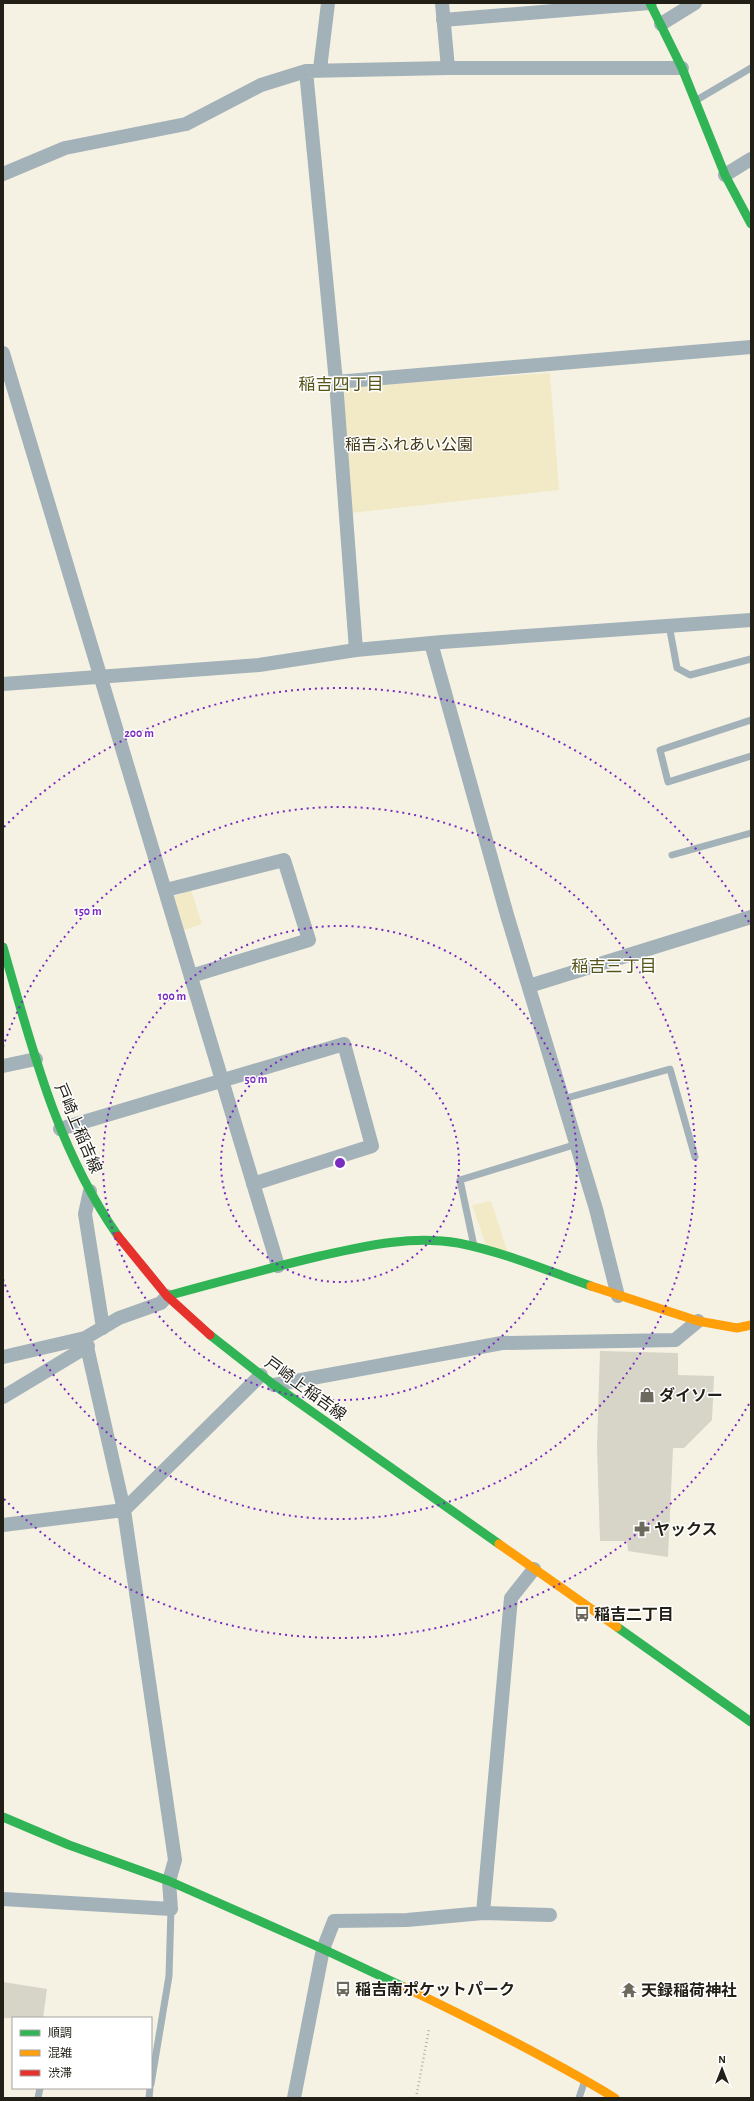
<svg xmlns="http://www.w3.org/2000/svg" width="754" height="2101" viewBox="0 0 754 2101" font-family="'Alegreya Sans','Noto Sans JP',sans-serif">
	<style>
		.green { fill: #f2eac6 }
		.building { fill: #d7d4c8 }
		.lines { fill: none; stroke-linecap: round; stroke-linejoin: round }
		.path { stroke: #aab1b1; stroke-width: 2.5; stroke-dasharray: 1 3; stroke-linecap: butt }
		.lane { stroke: #a3b1b9; stroke-width: 7 }
		.street { stroke: #a3b1b9; stroke-width: 14 }
		.fast { stroke: #30b455; stroke-width: 9 }
		.slow { stroke: #ff9f0a; stroke-width: 9 }
		.jam { stroke: #e5322d; stroke-width: 9 }
		.ring { fill: none; stroke: #7b2cbf; stroke-width: 2; stroke-dasharray: 2 4 }
		.labels { text-anchor: middle; stroke-width: 3; stroke-linejoin: round; paint-order: stroke }
		.park-label { font-size: 16px; fill: #403712; stroke: #fff }
		.street-label { font-size: 16px; fill: #221f16; stroke: #fff }
		.poi-label { font-size: 16px; font-weight: bold; fill: #221f16; stroke: #fff; text-anchor: start }
		.neighbourhood-label { font-size: 17px; fill: #565519; stroke: #fff }
		.centre { fill: #7b2cbf; stroke: #fff; stroke-width: 2 }
		.ring-label { font-size: 12px; text-anchor: middle; font-weight: bold; fill: #7b2cbf; stroke: #fff; stroke-width: 3; stroke-linejoin: round; paint-order: stroke }
	</style>
	<rect width="100%" height="100%" fill="#f5f2e3"/>
	<!-- green -->
	<path class="green" d="M550,373L559,490L351,513L343,387Z
		M191,890L202,924L182,931L172,897Z
		M491,1201L508,1253L487,1248L472,1205Z"/>
	<!-- building -->
	<path class="building" d="M600,1351L678,1353V1375L714,1376L712,1420L684,1448H673L668,1557L628,1551L627,1541H600L597,1446Z
		M3,1982L47,1989L43,2018H3Z"/>
	<g class="lines">
		<!-- path -->
		<path class="path" d="M416,2098L429,2029"/>
		<!-- lane -->
		<path class="lane" d="M695,101L751,68
			M669,625L677,668L690,675L751,659
			M751,720L660,750L668,782L751,756
			M672,855L751,833
			M563,1099L670,1069L695,1157
			M474,1246L460,1180L577,1144
			M151,2084L169,1976L171,1909
			M38,2098L40,2088
			M149,2098L150,2088
			M579,2098L585,2080"/>
		<!-- street -->
		<path class="street" d="M442,3L448,68
			M443,20L650,3
			M661,24L695,3
			M320,69L328,3
			M306,71L336,382L356,650
			M3,174L65,148L186,124L261,85L306,71L448,68H682
			M725,175L751,159
			M3,353L278,1266
			M336,382L751,347
			M431,643L507,915L596,1209L618,1296
			M3,684L259,665L356,650L442,642L751,620
			M166,890L284,860L309,940L191,976
			M529,986L751,917
			M3,1066L36,1059
			M60,1129L344,1044L372,1146L253,1184
			M90,1191L85,1214L103,1328
			M3,1357L85,1338L119,1318L161,1303L167,1296
			M274,1385L502,1343L675,1340L698,1321
			M3,1397L88,1346
			M3,1525L124,1510L261,1375
			M3,1899L171,1909L169,1881L175,1860L124,1510L85,1338
			M483,1913L511,1598L534,1569
			M294,2098L323,1949L334,1921L407,1920L483,1913L550,1915"/>
		<!-- fast -->
		<path class="fast" d="M650,3L682,68L725,175L751,224
			M3,947C32,1048 57,1149 118,1236
			M167,1296C218,1282 269,1268 320,1256C365,1246 412,1235 458,1243C504,1252 548,1271 591,1286
			M210,1335L274,1385L499,1544
			M617,1627L751,1722
			M3,1817L69,1845L169,1881L323,1949L404,1987"/>
		<!-- slow -->
		<path class="slow" d="M591,1286L698,1321L737,1328L751,1325
			M499,1544L617,1627
			M404,1987C475,2021 547,2057 615,2098"/>
		<!-- jam -->
		<path class="jam" d="M118,1236L167,1296L210,1335"/>
	</g>
	<!-- distance rings -->
	<g class="ring">
		<circle cx="340" cy="1163" r="119"/>
		<circle cx="340" cy="1163" r="237"/>
		<path d="M3 1047A356 356 0 1 1 3 1279"/>
		<path d="M749 1404A475 475 0 0 1 4 1499M4 827A475 475 0 0 1 749 922"/>
	</g>
	<!-- icons -->
	<defs>
		<symbol id="shop-bare" viewBox="-9 -9 18 18"><path d="M-5-2.5h2.3a2.7 3.5 0 0 1 5.4 0H5L5.5 6h-11ZM-1.5-2.5h3a1.5 2.3 0 0 0-3 0Z" fill="#6c695e" stroke="#fff" stroke-width="2.5" paint-order="stroke"/></symbol>
		<symbol id="pharmacy-bare" viewBox="-9 -9 18 18"><path d="M-2-6h4v4h4v4h-4v4h-4v-4h-4v-4h4Z" fill="#6c695e" stroke="#fff" stroke-width="2.5" paint-order="stroke"/></symbol>
		<symbol id="bus-bare" viewBox="-9 -9 18 18"><path d="M-5-6H5V4H4V6H2V4H-2V6H-4V4H-5ZM-3.5-4V0h7V-4ZM-3.5 1.2v1.5H-2V1.2ZM2 1.2v1.5H3.5V1.2Z" fill="#6c695e" stroke="#fff" stroke-width="2.5" paint-order="stroke"/></symbol>
		<symbol id="temple-bare" viewBox="-9 -9 18 18"><path d="M0-6L5-2H3V0L6.5 2.5H4V6H1.5V3h-3V6H-4V2.5H-6.5L-3 0V-2H-5Z" fill="#6c695e" stroke="#fff" stroke-width="2.5" paint-order="stroke"/></symbol>
	</defs>
	<g fill-rule="evenodd">
		<use href="#shop-bare" x="636" y="1384" width="22" height="22"/>
		<use href="#pharmacy-bare" x="631" y="1518" width="22" height="22"/>
		<use href="#bus-bare" x="571" y="1603" width="22" height="22"/>
		<use href="#bus-bare" x="332" y="1978" width="22" height="22"/>
		<use href="#temple-bare" x="618" y="1979" width="22" height="22"/>
	</g>
	<g class="labels">
		<!-- park labels -->
		<g class="park-label">
			<text x="409" y="450">稲吉ふれあい公園</text>
		</g>
		<!-- street labels -->
		<g class="street-label">
			<text transform="translate(79 1128) rotate(67)" y="6">戸崎上稲吉線</text>
			<text transform="translate(306 1388) rotate(36)" y="6">戸崎上稲吉線</text>
		</g>
		<!-- poi labels -->
		<g class="poi-label">
			<text x="659" y="1401">ダイソー</text>
			<text x="654" y="1535">ヤックス</text>
			<text x="594" y="1620">稲吉二丁目</text>
			<text x="355" y="1995">稲吉南ポケットパーク</text>
			<text x="641" y="1996">天録稲荷神社</text>
		</g>
		<!-- neighbourhood labels -->
		<g class="neighbourhood-label">
			<text x="341" y="390">稲吉四丁目</text>
			<text x="614" y="972">稲吉三丁目</text>
		</g>
	</g>
	<circle cx="340" cy="1163" r="6" class="centre"/>
	<g class="ring-label">
		<text x="139" y="737">200 m</text>
		<text x="88" y="915">150 m</text>
		<text x="172" y="1000">100 m</text>
		<text x="256" y="1083">50 m</text>
	</g>
	<!-- border -->
	<rect width="754" height="2101" fill="none" stroke="#221f16" stroke-width="8"/>
	<!-- legend -->
	<rect x="12" y="2017" width="140" height="72" fill="#ffffff" stroke="#a7a5a2"/>
	<rect x="20" y="2030" width="20" height="6" fill="#30b455" stroke="#a7a5a2"/>
	<text x="48" y="2037" font-size="12" fill="#221f16">順調</text>
	<rect x="20" y="2050" width="20" height="6" fill="#ff9f0a" stroke="#a7a5a2"/>
	<text x="48" y="2057" font-size="12" fill="#221f16">混雑</text>
	<rect x="20" y="2070" width="20" height="6" fill="#e5322d" stroke="#a7a5a2"/>
	<text x="48" y="2077" font-size="12" fill="#221f16">渋滞</text>
	<!-- north arrow -->
	<g transform="translate(722 2069)" stroke="#ffffff" stroke-width="3" paint-order="stroke">
	<path d="M0-3L7 15L0 10L-7 15Z" fill="#221f16"/>
	<text y="-6" font-size="11" font-weight="bold" text-anchor="middle" fill="#221f16">N</text>
	</g>
</svg>
